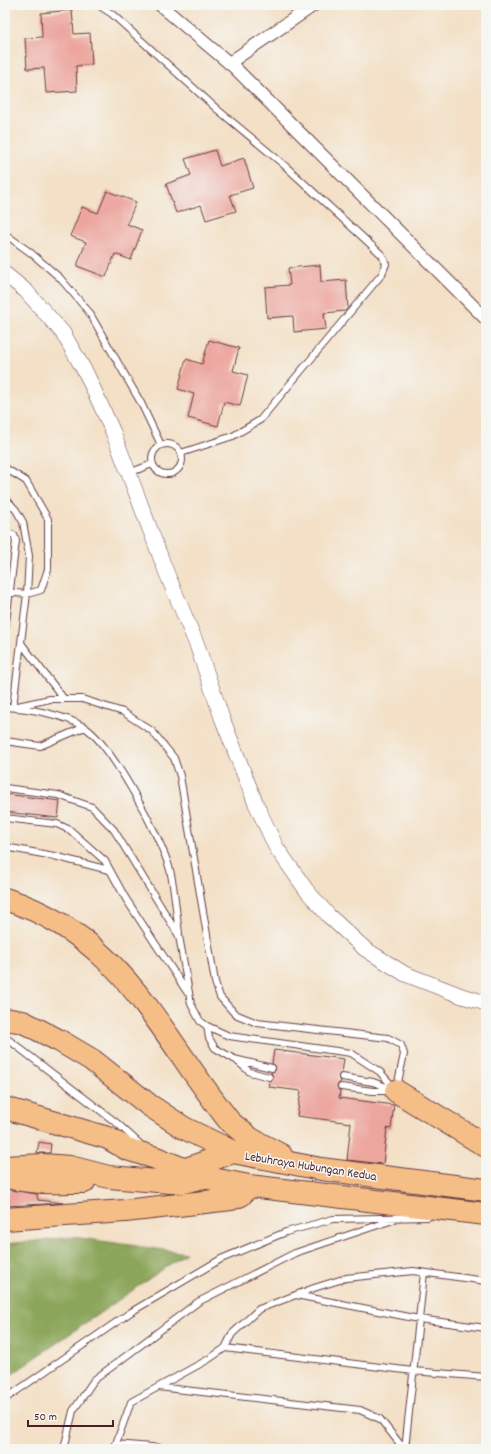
<svg xmlns="http://www.w3.org/2000/svg" width="491" height="1454" viewBox="0 0 491 1454" font-family="Dekko,sans-serif">
	<style>
		.forest { fill: #8ba65a; stroke: #6a6242 }
		.building { fill: #eca69e }
		.lines { fill: none; stroke-linecap: round; stroke-linejoin: round }
		.service-casing { stroke: #633c42; stroke-width: 8 }
		.minor-casing { stroke: #633c42; stroke-width: 14 }
		.tertiary-casing { stroke: #633c42; stroke-width: 16 }
		.motorway-casing { stroke: #633c42; stroke-width: 24 }
		.service { stroke: #fff; stroke-width: 6 }
		.minor { stroke: #fff; stroke-width: 12 }
		.tertiary { stroke: #fff; stroke-width: 15 }
		.motorway { stroke: #f6be87; stroke-width: 22 }
		.labels { text-anchor: middle; stroke-width: 3; stroke-linejoin: round; paint-order: stroke }
		.street-label { font-size: 13px; fill: #4a1f2b; stroke: #f6f6f2 }
	</style>
	<rect width="100%" height="100%" fill="#f6f6f2"/>
	<filter id="ink" filterUnits="userSpaceOnUse"><feTurbulence type="fractalNoise" baseFrequency=".025" numOctaves="2"/><feDisplacementMap in="SourceGraphic" scale="8" xChannelSelector="R" yChannelSelector="G"/><feConvolveMatrix kernelMatrix="1 2 1 2 8 2 1 2 1" color-interpolation-filters="sRGB"/></filter>
	<filter id="wash" filterUnits="userSpaceOnUse"><feTurbulence type="fractalNoise" baseFrequency=".012" numOctaves="4" result="noise"/><feDisplacementMap in="SourceGraphic" scale="16" xChannelSelector="R" yChannelSelector="G"/><feGaussianBlur stdDeviation="0.9" result="paint"/><feColorMatrix in="noise" values="0 0 0 0 0 0 0 0 0 0 0 0 0 0 0 0 0 1.4 0 .05"/><feComposite in="paint" operator="in"/></filter>
	<g filter="url(#wash)">
		<rect width="100%" height="100%" fill="#f3e0c6"/>
		<!-- forest -->
		<path class="forest" d="M73,1237L186,1253L5,1379V1244Z"/>
		<g id="blocks">
			<!-- building -->
			<path class="building" d="M72,10L74,34L90,33L92,64L76,66L77,91L46,93L44,68L27,69L25,38L42,37L41,13Z
				M215,150L220,166L244,158L253,188L230,195L236,211L206,220L201,205L176,213L166,184L191,175L185,159Z
				M107,191L136,202L127,224L142,230L131,260L115,254L106,277L77,266L86,242L70,236L82,207L98,213Z
				M320,265L321,282L346,280L348,308L345,311L324,313L326,329L294,332L293,316L267,318L265,287L290,285L288,268Z
				M209,340L239,348L233,371L248,375L240,406L224,402L218,426L188,418L194,394L178,389L186,359L202,364Z
				M5,794L60,801L58,818L5,812Z
				M274,1050L344,1059L342,1073L338,1077L341,1081L337,1086L340,1091L339,1098L394,1105L391,1129L387,1128L383,1164L347,1160L351,1123L297,1116L301,1091L269,1087L270,1081L273,1078L271,1072L276,1069L272,1063Z
				M39,1142L51,1144L50,1153H37Z
				M5,1189L37,1194L38,1200L63,1203L5,1206Z"/>
		</g>
	</g>
	<g filter="url(#ink)">
		<use href="#blocks" fill-opacity="0" stroke="#633c42" stroke-width="1"/>
		<g class="lines">
			<defs>
				<path id="service" d="M98,5L112,14L218,110L283,164L382,255L386,264L382,274L260,420L233,436L181,453
					M5,234L31,253L60,278L89,312L141,403L161,445
					M152 459a15 15 0 1 1 30 0a15 15 0 1 1-30 0Z
					M5,468L26,481L48,519V569L41,590L27,594L5,592
					M129,473L152,464
					M5,498L16,510L23,522L29,556L27,594L13,707L50,699H82L123,712L152,731L174,758L180,776L215,982L220,997L235,1014L257,1023L388,1038L401,1045L404,1054L397,1087
					M5,532L14,535L16,541L5,630
					M21,643L64,699
					M5,707C28,708 65,715 84,727C110,742 162,839 170,870C175,890 176,913 179,933
					M5,741L40,746L85,727
					M5,788L58,795L92,807L114,830L179,936L191,1004L200,1021L207,1026L209,1038L215,1048L234,1059L272,1068
					M5,818L57,824L70,830L105,861L126,899L187,992
					M5,847L54,856L109,870
					M207,1026L229,1036L351,1053L380,1072L394,1088
					M5,1037L118,1124L141,1145
					M237,1061L250,1072L269,1077
					M342,1077L373,1082L392,1089
					M341,1087L373,1091H392
					M296,1295L419,1319L486,1328
					M225,1348L413,1371L486,1377
					M158,1387L360,1410L380,1419L404,1449
					M5,1399L131,1312L221,1259L286,1232L333,1219L428,1217
					M116,1444L174,1449
					M64,1449L73,1411L94,1380L198,1302L295,1253L393,1220
					M114,1449L131,1402L209,1359L225,1348L232,1334L259,1309L314,1288L346,1278L413,1271L486,1281
					M405,1449L424,1273"/>
				<path id="minor" d="M160,5L235,68L486,319
					M229,63L314,5"/>
				<path id="tertiary" d="M5,274L26,291L63,333L87,375L113,432L167,574L197,645L222,718L256,804L276,847L307,891L329,916L365,949L405,974L462,996L486,1003"/>
				<path id="motorway" d="M5,899C123,936 159,1034 230,1122L251,1139L281,1155
					M5,1019L23,1022L60,1041L92,1060L149,1105L184,1128L233,1152L321,1169L486,1190
					M396,1091L486,1146
					M5,1108L108,1138L127,1149L156,1158L203,1177L249,1186L486,1214
					M5,1167L43,1165L70,1167L109,1177L170,1182H183L203,1177
					M186,1169L233,1152
					M5,1176C29,1184 59,1182 84,1182
					M5,1219L125,1211L231,1199L241,1195L249,1186"/>
			</defs>
			<!-- service casing -->
			<use href="#service" class="service-casing"/>
			<!-- minor casing -->
			<use href="#minor" class="minor-casing"/>
			<!-- tertiary casing -->
			<use href="#tertiary" class="tertiary-casing"/>
			<!-- motorway casing -->
			<use href="#motorway" class="motorway-casing"/>
			<!-- service -->
			<use href="#service" class="service"/>
			<!-- minor -->
			<use href="#minor" class="minor"/>
			<!-- tertiary -->
			<use href="#tertiary" class="tertiary"/>
			<!-- motorway -->
			<use href="#motorway" class="motorway"/>
		</g>
	</g>
	<g class="labels">
		<!-- street labels -->
		<g class="street-label">
			<text transform="translate(311 1165) rotate(9)" y="5">Lebuhraya Hubungan Kedua</text>
		</g>
	</g>
	<!-- margin -->
	<rect width="491" height="1454" fill="none" stroke="#f6f6f2" stroke-width="20"/>
	<!-- scale -->
	<path d="M28 1420v6h85v-6" fill="none" stroke="#4a1f2b" stroke-width="2"/>
	<text x="34" y="1420" font-size="12" fill="#4a1f2b" stroke="#f6f6f2" stroke-width="3" paint-order="stroke">50 m</text>
</svg>
